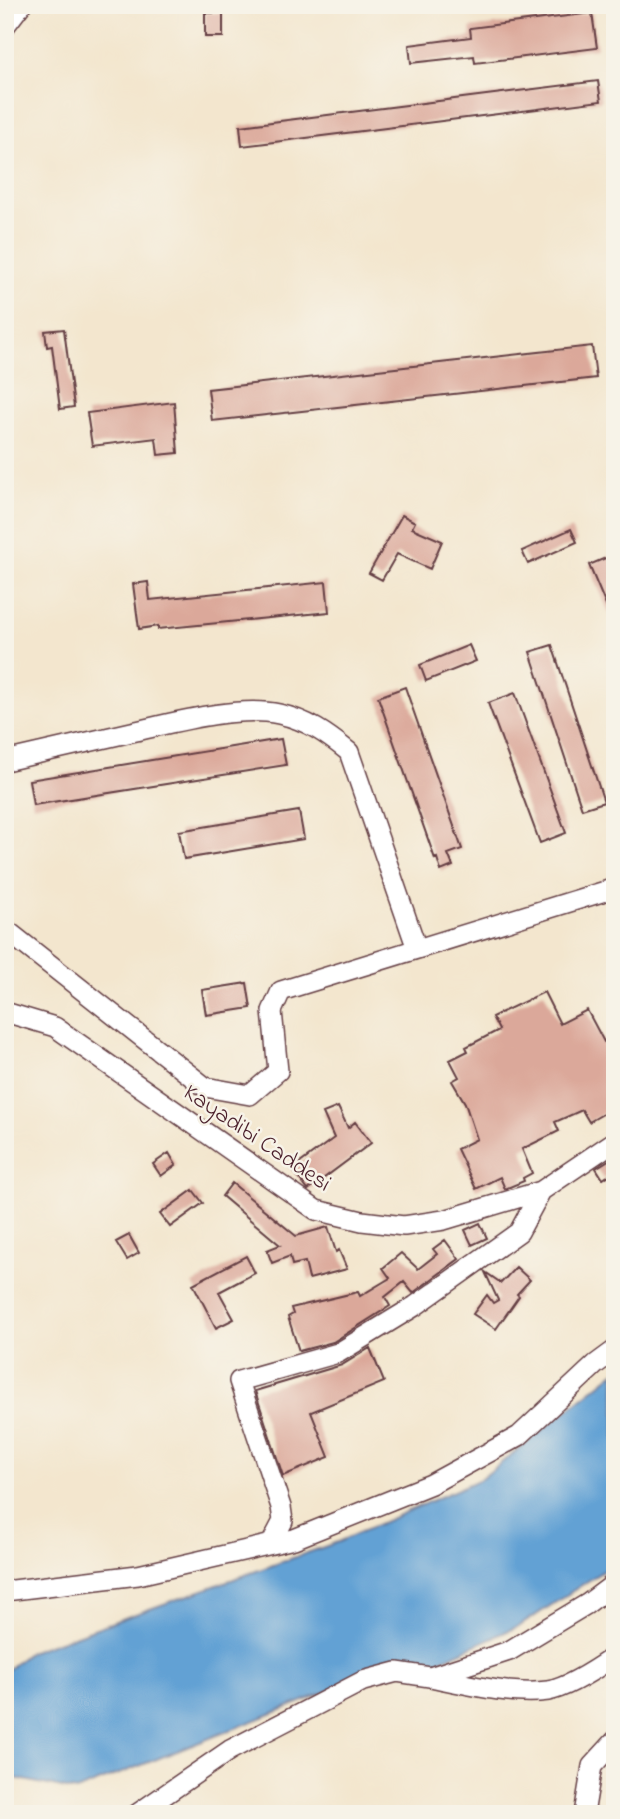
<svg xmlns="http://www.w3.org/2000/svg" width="620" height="1819" viewBox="0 0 620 1819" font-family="'Indie Flower',sans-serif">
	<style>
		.water { fill: #62a1d4; stroke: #566080; stroke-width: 2 }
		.building { fill: #dba89a }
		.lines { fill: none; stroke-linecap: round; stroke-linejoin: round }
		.minor-casing { stroke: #633d43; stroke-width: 22 }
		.minor { stroke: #fff; stroke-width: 19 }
		.labels { text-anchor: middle; stroke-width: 5; stroke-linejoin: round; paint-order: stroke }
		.street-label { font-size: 24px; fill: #4a1f2b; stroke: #f7f3e8 }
	</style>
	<rect width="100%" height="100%" fill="#f7f3e8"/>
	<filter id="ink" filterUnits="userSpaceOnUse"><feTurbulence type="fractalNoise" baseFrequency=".0143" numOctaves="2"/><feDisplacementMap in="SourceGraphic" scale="14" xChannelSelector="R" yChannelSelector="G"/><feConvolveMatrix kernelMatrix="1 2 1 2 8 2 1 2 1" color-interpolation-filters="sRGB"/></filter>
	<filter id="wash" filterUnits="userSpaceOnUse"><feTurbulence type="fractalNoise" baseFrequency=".00686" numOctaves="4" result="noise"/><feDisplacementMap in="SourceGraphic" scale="28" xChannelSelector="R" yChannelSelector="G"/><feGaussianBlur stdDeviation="1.57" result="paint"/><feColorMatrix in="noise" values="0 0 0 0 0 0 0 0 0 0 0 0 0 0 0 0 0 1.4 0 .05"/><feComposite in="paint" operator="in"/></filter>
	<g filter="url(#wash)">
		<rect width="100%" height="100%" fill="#f3e6ce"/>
		<!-- water -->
		<path class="water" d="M615,1372V1563L521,1625L439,1661L395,1665L76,1791L5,1776V1672L29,1652L338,1542L481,1479Z"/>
		<g id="blocks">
			<!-- building -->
			<path class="building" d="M205,13H223V37H205Z
				M592,13L597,48L475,63L474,56L411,63L409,45L471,37L470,28Z
				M598,81L601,101L242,146L240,126Z
				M64,329L74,407L60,409L52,346L47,347L45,331Z
				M592,346L596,378L212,421L208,389Z
				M174,402L178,453L158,455L156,438L92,446L87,413Z
				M402,515L415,522L412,528L442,541L430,569L397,554L382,580L369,573Z
				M571,529L577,542L528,564L522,551Z
				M615,554V627L589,565Z
				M148,582L150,600L326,582L329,612L158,629V626L139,629L133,584Z
				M469,645L476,661L426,681L420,665Z
				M552,645L604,802L582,809L530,652Z
				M405,687L462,849L448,854L453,866L441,871L437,858L435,859L378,697Z
				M515,693L566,833L540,843L488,703Z
				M281,739L286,765L33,805L29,780Z
				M299,811L304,839L184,859L179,831Z
				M247,983L251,1008L206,1015L202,990Z
				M544,992L560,1024L587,1010L604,1042L615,1036V1107L589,1122L582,1110L555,1122L559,1131L522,1149L532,1173L523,1178L524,1181L505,1189L500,1177L476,1189L457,1149L477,1139L465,1103L452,1081L459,1077L450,1060L468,1051L466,1047L499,1030L492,1017Z
				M338,1107L348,1128L355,1122L371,1143L308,1190L292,1169L334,1138L323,1113Z
				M169,1153L176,1165L161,1176L153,1164Z
				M615,1156V1171L603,1179L596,1168Z
				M232,1183L296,1236L328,1227L336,1252L339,1250L347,1269L309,1279L305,1262L292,1265L290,1256L272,1263L267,1250L280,1245L222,1196Z
				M193,1190L203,1203L170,1227L160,1214Z
				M480,1223L487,1238L472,1245L465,1230Z
				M129,1235L139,1253L127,1260L116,1242Z
				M445,1240L459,1259L413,1293L404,1282L385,1297L390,1306L333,1342L299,1351L288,1317L293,1314L291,1308L358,1292L360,1296L390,1278L383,1268L401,1253L418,1269L437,1254L433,1249Z
				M246,1256L255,1273L219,1292L234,1319L216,1328L193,1284Z
				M516,1267L530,1280L517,1294L519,1296L496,1329L473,1314L487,1295L493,1303L498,1300L485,1272L501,1283Z
				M370,1348L384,1382L311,1412L329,1457L283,1476L255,1391L342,1365Z"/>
		</g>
	</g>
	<g filter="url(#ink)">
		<use href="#blocks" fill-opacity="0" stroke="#633d43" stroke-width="2"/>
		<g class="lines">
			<defs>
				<path id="minor" d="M5,26L21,5
					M5,761C49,751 92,741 136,731C176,722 239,705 279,714C307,720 327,734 349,752L417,949
					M5,929L205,1087L250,1095L278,1071L272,1011L281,991L615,888
					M5,1012L55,1027L316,1210L362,1221L404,1226L444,1220L541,1191L615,1141
					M271,1544L283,1521L281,1507L239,1381L338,1353L415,1306L519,1232L541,1191
					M615,1583L587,1604L509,1651L430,1677C465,1684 512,1696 548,1691C567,1688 599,1667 615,1656
					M5,1591L138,1575L294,1539L431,1484L519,1436L596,1364L615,1350
					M137,1814L230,1750L363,1681L397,1672L430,1677
					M584,1814L592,1766L615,1741"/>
			</defs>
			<!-- minor casing -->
			<use href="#minor" class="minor-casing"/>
			<!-- minor -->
			<use href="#minor" class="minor"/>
		</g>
	</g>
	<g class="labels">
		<!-- street labels -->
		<g class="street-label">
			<text transform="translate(258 1137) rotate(34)" y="8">Kayadibi Caddesi</text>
		</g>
	</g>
	<!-- margin -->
	<rect width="620" height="1819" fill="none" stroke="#f7f3e8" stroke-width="28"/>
</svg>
